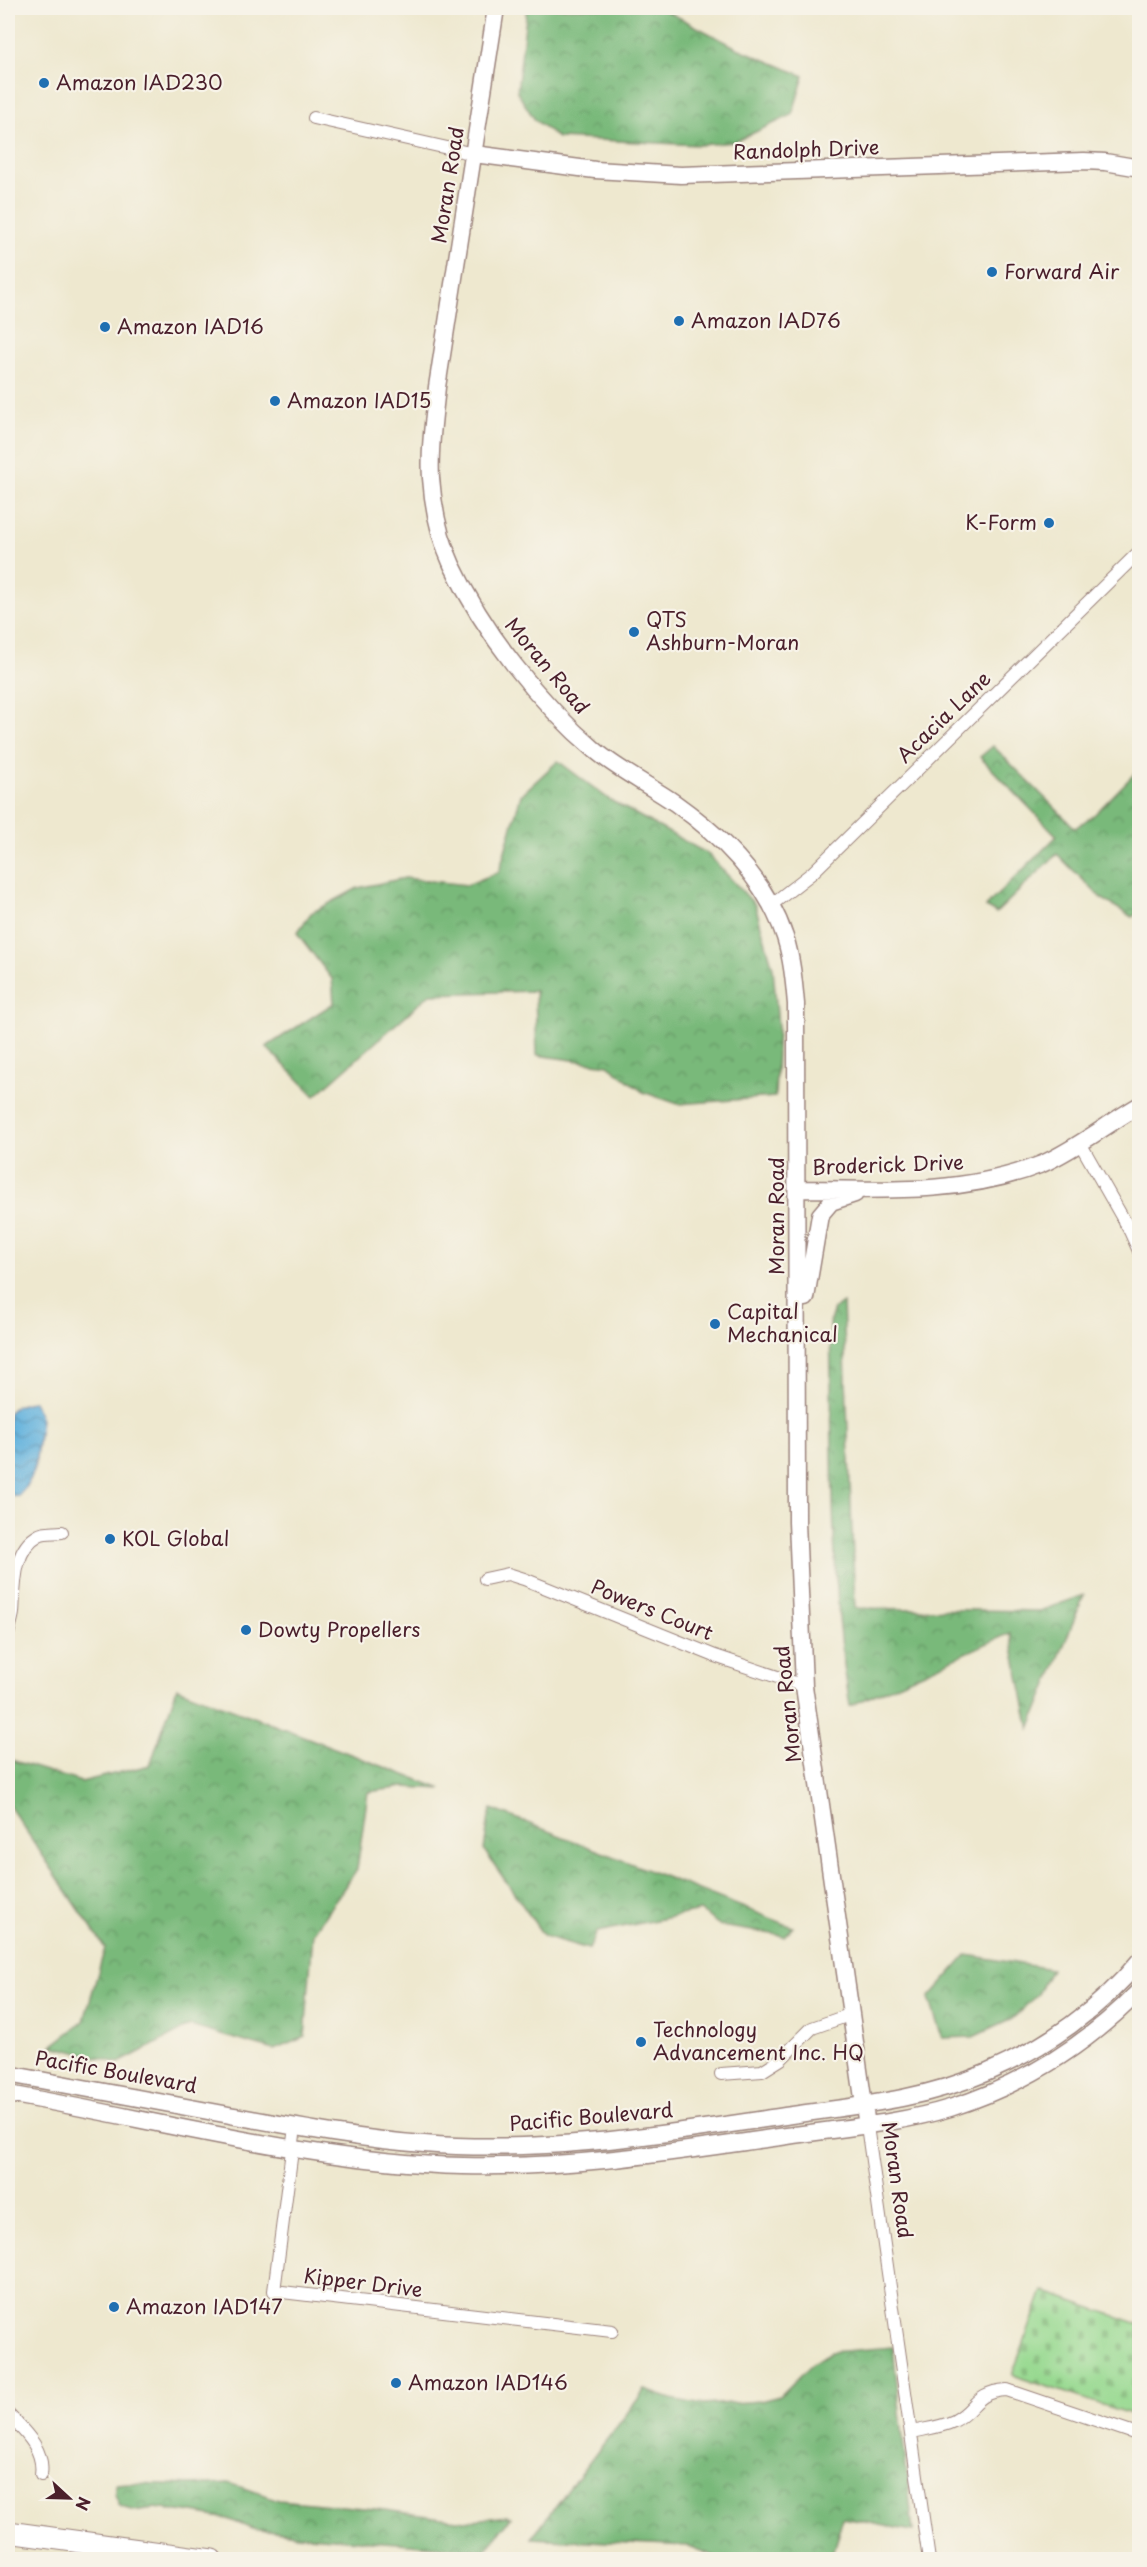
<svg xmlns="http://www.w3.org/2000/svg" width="1147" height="2567" viewBox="0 0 1147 2567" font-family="'Playpen Sans',sans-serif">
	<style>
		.forest { fill: url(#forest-crowns); stroke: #626c52; stroke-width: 1.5 }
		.cemetery { fill: url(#cemetery-stones); stroke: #707c5e; stroke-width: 1.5 }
		.water { fill: url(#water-waves); stroke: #566884; stroke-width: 1.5 }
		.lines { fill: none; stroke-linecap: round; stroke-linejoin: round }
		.street-casing { stroke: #9c847d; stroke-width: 14 }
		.secondary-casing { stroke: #9c847d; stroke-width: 19 }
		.highway-casing { stroke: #9c847d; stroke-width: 23 }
		.street { stroke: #fff; stroke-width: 12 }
		.secondary { stroke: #fff; stroke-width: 16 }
		.highway { stroke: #fff; stroke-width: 21 }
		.poi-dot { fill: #1f6fb2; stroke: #f7f3e8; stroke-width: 2 }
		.labels { text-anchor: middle; stroke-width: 4.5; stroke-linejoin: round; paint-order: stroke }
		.poi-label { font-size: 20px; fill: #4a1f2b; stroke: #f7f3e8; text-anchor: start }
		.street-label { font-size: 20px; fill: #4a1f2b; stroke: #f7f3e8 }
	</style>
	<defs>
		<pattern id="forest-crowns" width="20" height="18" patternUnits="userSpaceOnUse" patternTransform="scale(1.5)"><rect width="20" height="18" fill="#79b97a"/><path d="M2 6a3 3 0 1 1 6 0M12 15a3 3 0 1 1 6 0" fill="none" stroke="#659664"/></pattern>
		<pattern id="cemetery-stones" width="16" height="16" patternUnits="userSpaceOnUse" patternTransform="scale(1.5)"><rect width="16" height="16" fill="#97d990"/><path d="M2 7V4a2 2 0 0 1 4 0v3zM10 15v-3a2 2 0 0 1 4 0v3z" fill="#84ba7c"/></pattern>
		<pattern id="water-waves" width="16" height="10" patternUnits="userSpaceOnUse" patternTransform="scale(1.5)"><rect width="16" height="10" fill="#63b2dd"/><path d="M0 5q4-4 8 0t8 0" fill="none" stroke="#5490b3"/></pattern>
	</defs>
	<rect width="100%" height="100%" fill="#f7f3e8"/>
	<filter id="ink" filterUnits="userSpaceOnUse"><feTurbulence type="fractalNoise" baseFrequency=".0167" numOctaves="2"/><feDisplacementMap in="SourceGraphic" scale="12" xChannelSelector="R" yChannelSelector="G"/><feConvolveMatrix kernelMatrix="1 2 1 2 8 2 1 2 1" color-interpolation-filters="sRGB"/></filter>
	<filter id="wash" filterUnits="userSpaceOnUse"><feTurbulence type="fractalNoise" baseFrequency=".008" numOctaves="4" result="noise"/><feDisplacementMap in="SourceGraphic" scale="24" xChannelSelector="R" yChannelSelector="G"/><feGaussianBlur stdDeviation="1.35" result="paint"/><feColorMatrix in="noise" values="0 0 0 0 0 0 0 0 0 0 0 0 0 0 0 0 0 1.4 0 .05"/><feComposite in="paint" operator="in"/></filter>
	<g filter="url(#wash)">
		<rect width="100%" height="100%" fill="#eee8cf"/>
		<!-- forest -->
		<path class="forest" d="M527,8H661L737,48L804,76L792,115L734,142L699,145L558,138L535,120L517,92Z
			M993,746L1075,828L1095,814L1139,769V912L1132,917L1101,898L1057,854L996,913L985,907L1057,836L980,757Z
			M558,761L610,800L708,854L755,905L773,968L778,1026L775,1097L678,1104L643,1092L608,1065L537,1055L535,991L430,994L315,1096L266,1047L334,1003L332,979L297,933L311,913L358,888L405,878L467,885L499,872L521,795Z
			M843,1303L855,1608L1040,1611L1084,1595L1030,1729L1010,1633L850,1706C829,1580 833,1449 830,1321L834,1309Z
			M177,1688L442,1789L404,1787L368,1792L357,1869L313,1933L305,2037L274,2050L190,2026L119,2063L52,2046L84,2021L105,1948L8,1804V1759L81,1782L150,1765Z
			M492,1809L793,1927L784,1936L721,1926L700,1911L597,1932L589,1949L544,1936L484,1850L489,1816Z
			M967,1955L1051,1969L1038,1994L1012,2019L973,2037L942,2038L929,1998Z
			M893,2347L913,2531L843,2518L830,2560L740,2559L719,2558L688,2546L531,2538L645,2390L671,2399L703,2405L760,2401L780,2396L811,2365L831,2352Z
			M129,2483L193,2485L229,2483L279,2500L384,2510L465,2521L507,2516L511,2518L485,2550L296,2535L252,2529L228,2519L187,2512L154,2508L132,2511L120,2506L115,2494V2484Z"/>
		<!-- cemetery -->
		<path class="cemetery" d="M1043,2291L1139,2324V2417L1012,2375Z"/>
		<!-- water -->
		<path class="water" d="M34,1401L41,1419L35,1466L27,1486L18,1496L8,1497V1413L16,1406Z"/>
	</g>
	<g filter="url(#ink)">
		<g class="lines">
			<defs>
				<path id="street" d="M314,118L474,154
					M771,905L812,873L1140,551
					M1080,1143L1130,1231L1140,1253
					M485,1579L508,1574L524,1579L715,1656L804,1686
					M8,1635C9,1628 12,1620 13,1613C15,1589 12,1549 39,1535C44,1532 55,1533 62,1532
					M721,2074L762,2071L781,2059L812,2028L852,2014
					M867,2126L929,2560
					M295,2127L274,2291L612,2331
					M8,2414C24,2431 45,2449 41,2475
					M912,2432C925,2429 942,2427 954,2421C977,2409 974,2392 1007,2390L1140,2435"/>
				<path id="secondary" d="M496,8L437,387C434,417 429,448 431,478C433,506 440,539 452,565C484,633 539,703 596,751C620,771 649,785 675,803C723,837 766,880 785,937C792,959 794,982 796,1004L797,1522L804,1686L867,2126
					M474,154L595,170L681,175L1084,161L1105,162L1140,168
					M798,1189C879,1190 965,1195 1042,1164C1076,1149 1107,1124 1140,1105
					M806,1298L820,1215L831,1202L855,1194
					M8,2074C80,2087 152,2100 224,2114C290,2126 357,2139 424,2144C545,2154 665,2134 785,2116C854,2106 923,2100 988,2072C1046,2047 1100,2009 1140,1960
					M8,2094C158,2120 310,2162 463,2166C573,2169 679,2151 787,2136C841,2128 898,2124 950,2108C1022,2085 1087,2045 1140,1990"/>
				<path id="highway" d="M8,2532L212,2560"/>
			</defs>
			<!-- street casing -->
			<use href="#street" class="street-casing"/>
			<!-- secondary casing -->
			<use href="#secondary" class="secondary-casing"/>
			<!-- highway casing -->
			<use href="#highway" class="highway-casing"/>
			<!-- street -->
			<use href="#street" class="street"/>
			<!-- secondary -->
			<use href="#secondary" class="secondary"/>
			<!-- highway -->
			<use href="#highway" class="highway"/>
		</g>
	</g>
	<!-- markers -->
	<g class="poi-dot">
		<circle cx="44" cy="83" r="6"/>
		<circle cx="992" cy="272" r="6"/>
		<circle cx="679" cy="321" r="6"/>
		<circle cx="105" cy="327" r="6"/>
		<circle cx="275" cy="401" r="6"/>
		<circle cx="1049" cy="523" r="6"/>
		<circle cx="634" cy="632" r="6"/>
		<circle cx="715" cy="1324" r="6"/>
		<circle cx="110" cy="1539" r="6"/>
		<circle cx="246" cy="1630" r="6"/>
		<circle cx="641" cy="2042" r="6"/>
		<circle cx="114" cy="2307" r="6"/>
		<circle cx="396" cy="2383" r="6"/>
	</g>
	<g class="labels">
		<!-- poi labels -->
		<g class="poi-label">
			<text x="56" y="90">Amazon IAD230</text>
			<text x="1004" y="279">Forward Air</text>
			<text x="691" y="328">Amazon IAD76</text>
			<text x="117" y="334">Amazon IAD16</text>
			<text x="287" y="408">Amazon IAD15</text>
			<text x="1037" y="530" text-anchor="end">K-Form</text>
			<text x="646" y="627">QTS<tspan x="646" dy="23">Ashburn-Moran</tspan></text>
			<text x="727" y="1319">Capital<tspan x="727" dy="23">Mechanical</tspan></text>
			<text x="122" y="1546">KOL Global</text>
			<text x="258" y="1637">Dowty Propellers</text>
			<text x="653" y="2037">Technology<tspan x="653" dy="23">Advancement Inc. HQ</tspan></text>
			<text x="126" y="2314">Amazon IAD147</text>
			<text x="408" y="2390">Amazon IAD146</text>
		</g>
		<!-- street labels -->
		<g class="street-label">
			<text transform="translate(806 150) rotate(-2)" y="7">Randolph Drive</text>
			<text transform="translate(448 185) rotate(-81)" y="7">Moran Road</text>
			<text transform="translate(547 666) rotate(50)" y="7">Moran Road</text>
			<text transform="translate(944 717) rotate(-44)" y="7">Acacia Lane</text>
			<text transform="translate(888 1165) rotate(-2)" y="7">Broderick Drive</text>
			<text transform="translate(777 1216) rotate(-90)" y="7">Moran Road</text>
			<text transform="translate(652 1610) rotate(22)" y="7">Powers Court</text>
			<text transform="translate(788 1704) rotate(-96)" y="7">Moran Road</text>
			<text transform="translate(116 2072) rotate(10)" y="7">Pacific Boulevard</text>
			<text transform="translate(591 2117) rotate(-5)" y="7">Pacific Boulevard</text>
			<text transform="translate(897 2180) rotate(82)" y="7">Moran Road</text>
			<text transform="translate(363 2283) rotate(7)" y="7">Kipper Drive</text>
		</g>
	</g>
	<!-- margin -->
	<rect width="1147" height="2567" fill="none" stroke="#f7f3e8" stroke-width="30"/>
	<!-- north arrow -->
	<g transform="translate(69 2498) rotate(112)" stroke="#f7f3e8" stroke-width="4.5" paint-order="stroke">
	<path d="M0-4.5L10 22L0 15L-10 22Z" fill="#4a1f2b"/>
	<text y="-9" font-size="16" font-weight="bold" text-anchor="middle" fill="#4a1f2b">N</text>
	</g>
</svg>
